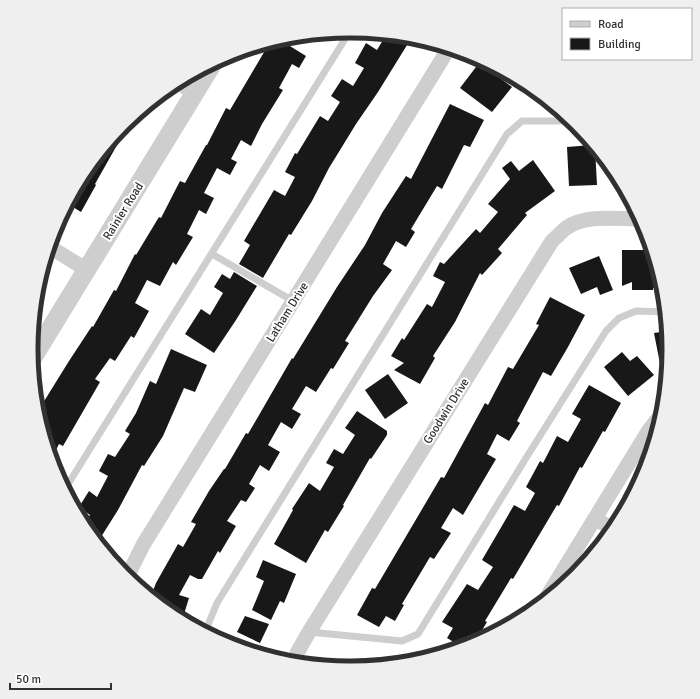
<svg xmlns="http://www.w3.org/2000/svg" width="700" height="699" viewBox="0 0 700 699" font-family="Signika,sans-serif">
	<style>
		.building { fill: #181818 }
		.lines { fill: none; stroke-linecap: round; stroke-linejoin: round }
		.service { stroke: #cecece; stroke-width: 7 }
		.minor { stroke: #cecece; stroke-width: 15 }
		.tertiary { stroke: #cecece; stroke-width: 19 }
		.labels { text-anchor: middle; stroke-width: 4; stroke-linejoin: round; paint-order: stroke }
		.street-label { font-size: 12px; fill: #313131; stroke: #fff }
		.rim { fill: none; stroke: #313131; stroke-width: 5 }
	</style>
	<rect width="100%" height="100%" fill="#fff"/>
	<!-- building -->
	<path class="building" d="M386,35L412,37L378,92L356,124L329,168L312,201L291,235L289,234L263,278L239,264L250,245L244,241L274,190L285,196L295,177L285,172L295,153L297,154L320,116L328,121L340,102L331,96L342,79L353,86L364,68L355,63L366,43L377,50Z
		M280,40L306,56L299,68L292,64L279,88L283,90L262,124L251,146L241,140L231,159L237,162L230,175L217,168L204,193L214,198L206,214L199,210L187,234L193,237L176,265L173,262L160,286L147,280L135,303L149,311L134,338L131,336L115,361L110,358L95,379L100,382L63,446L59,444L52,458L38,411L69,361L92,326L93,327L114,290L116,291L135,254L136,255L159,217L161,218L180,181L185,183L206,145H207L226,108L230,110L270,42Z
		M479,63L512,87L492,112L460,88Z
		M450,104L484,120L470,147L464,145L442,189L437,186L411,229L415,232L406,247L396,241L383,264L392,270L373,296L345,341L349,343L333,369L331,368L316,392L306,386L292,409L301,414L292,429L281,422L268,445L280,452L269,471L260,465L249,484L255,488L246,502L241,500L227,521L236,526L220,553L218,551L202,579H198L190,575L179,595L189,598L184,614L166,609L151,596L156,583L178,544L183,547L196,524L191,522L209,491L224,469H225L246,433L248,434L292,358L293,359L337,287L365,245L382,213L406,176L411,179Z
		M116,134L121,138L95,184L96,185L81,212L68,204L85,172Z
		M592,145L595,148L597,185L569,186L567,147Z
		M533,160L555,191L525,213L527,215L498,249L502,253L482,275L480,273L455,322L433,356L435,358L420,384L394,370L404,363L391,356L402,338L404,340L427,304L432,307L445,282L433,276L440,262L444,264L476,229L480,233L498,212L488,204L510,179L502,168L511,161L519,171Z
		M622,250H651L662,287L653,288V290H632V282L622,286Z
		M599,256L613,290L600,295L597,287L581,294L569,268Z
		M234,272L257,286L236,320L214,353L185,334L201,309L210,315L223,293L214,287L222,274L230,279Z
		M550,297L585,315L568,347L551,376L543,372L517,421L520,423L509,441L497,434L487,454L496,459L463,515L453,508L441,528L451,533L434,559L430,557L402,604L404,605L395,621L386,616L379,627L357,615L372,588L375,589L441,477L444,478L485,403L488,405L508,367L513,369L539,325L536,324Z
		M667,331L668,350L666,379H663L654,333Z
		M171,349L207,365L195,392L184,388L163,436L144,466L142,465L118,510L101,537L85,526L84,524L90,515L79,507L89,491L97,497L108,476L99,471L108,454L115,457L130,434L125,431L136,413L150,381L156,384Z
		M622,352L630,361L637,356L654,375L628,396L604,367Z
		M388,374L408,403L385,419L365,390Z
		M589,385L621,403L605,432L603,431L582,468L580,467L559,506L557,505L513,579L511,578L485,621L487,622L475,642L462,647L447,638L453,628L442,622L467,584L478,590L493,567L482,560L514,505L525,511L535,493L526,487L540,461L543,463L557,436L568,442L581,419L572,414Z
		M357,411L387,431V435L371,459L370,458L343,505L344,506L328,532L325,530L306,563L274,544L293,510L292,509L309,483L320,491L334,467L326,463L334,449L343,454L355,435L345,428Z
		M263,560L296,574L284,603L280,601L271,620L252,610L264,581L256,577Z
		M245,616L269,624L260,643L237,632Z"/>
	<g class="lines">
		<!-- service -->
		<path class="service" d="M212,254L293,301
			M65,489L350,31
			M205,632L217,603L507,134L522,121H571
			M309,632L402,641L418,634L526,458L606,331L619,318L636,311L665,312"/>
		<!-- minor -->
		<path class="minor" d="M177,82L195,93
			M50,247L87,270
			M595,518L612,529
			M127,577L143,545L449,48
			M545,600L649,430L656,421L661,417
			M294,662L297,653L309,632L552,241C557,237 561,232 566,228C586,214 616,219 640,219"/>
		<!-- tertiary -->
		<path class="tertiary" d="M32,359L213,63"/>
	</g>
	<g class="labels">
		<!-- street labels -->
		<g class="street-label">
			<text transform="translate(123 211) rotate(-58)" y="4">Rainier Road</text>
			<text transform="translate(287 312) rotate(-58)" y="4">Latham Drive</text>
			<text transform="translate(446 411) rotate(-58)" y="4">Goodwin Drive</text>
		</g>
	</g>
	<!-- crop -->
	<path d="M0 0H700V699H0ZM349 38H351A311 311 0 0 1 662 349V350A311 311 0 0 1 351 661H349A311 311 0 0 1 38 350V349A311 311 0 0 1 349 38Z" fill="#efefef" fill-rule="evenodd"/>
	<path class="rim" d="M349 38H351A311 311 0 0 1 662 349V350A311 311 0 0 1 351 661H349A311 311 0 0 1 38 350V349A311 311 0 0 1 349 38Z"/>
	<!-- legend -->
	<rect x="562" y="8" width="130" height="52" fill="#ffffff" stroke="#adadad"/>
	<rect x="570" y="21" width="20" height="6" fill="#cecece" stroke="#adadad"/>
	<text x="598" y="28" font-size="12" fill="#313131">Road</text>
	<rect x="570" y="38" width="20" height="12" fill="#181818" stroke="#adadad"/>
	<text x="598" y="48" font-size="12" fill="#313131">Building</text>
	<!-- scale -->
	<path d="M10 683v6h101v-6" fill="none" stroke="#313131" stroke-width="2"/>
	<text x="16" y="683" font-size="12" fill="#313131" stroke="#ffffff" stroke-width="3" paint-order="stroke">50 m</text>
</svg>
